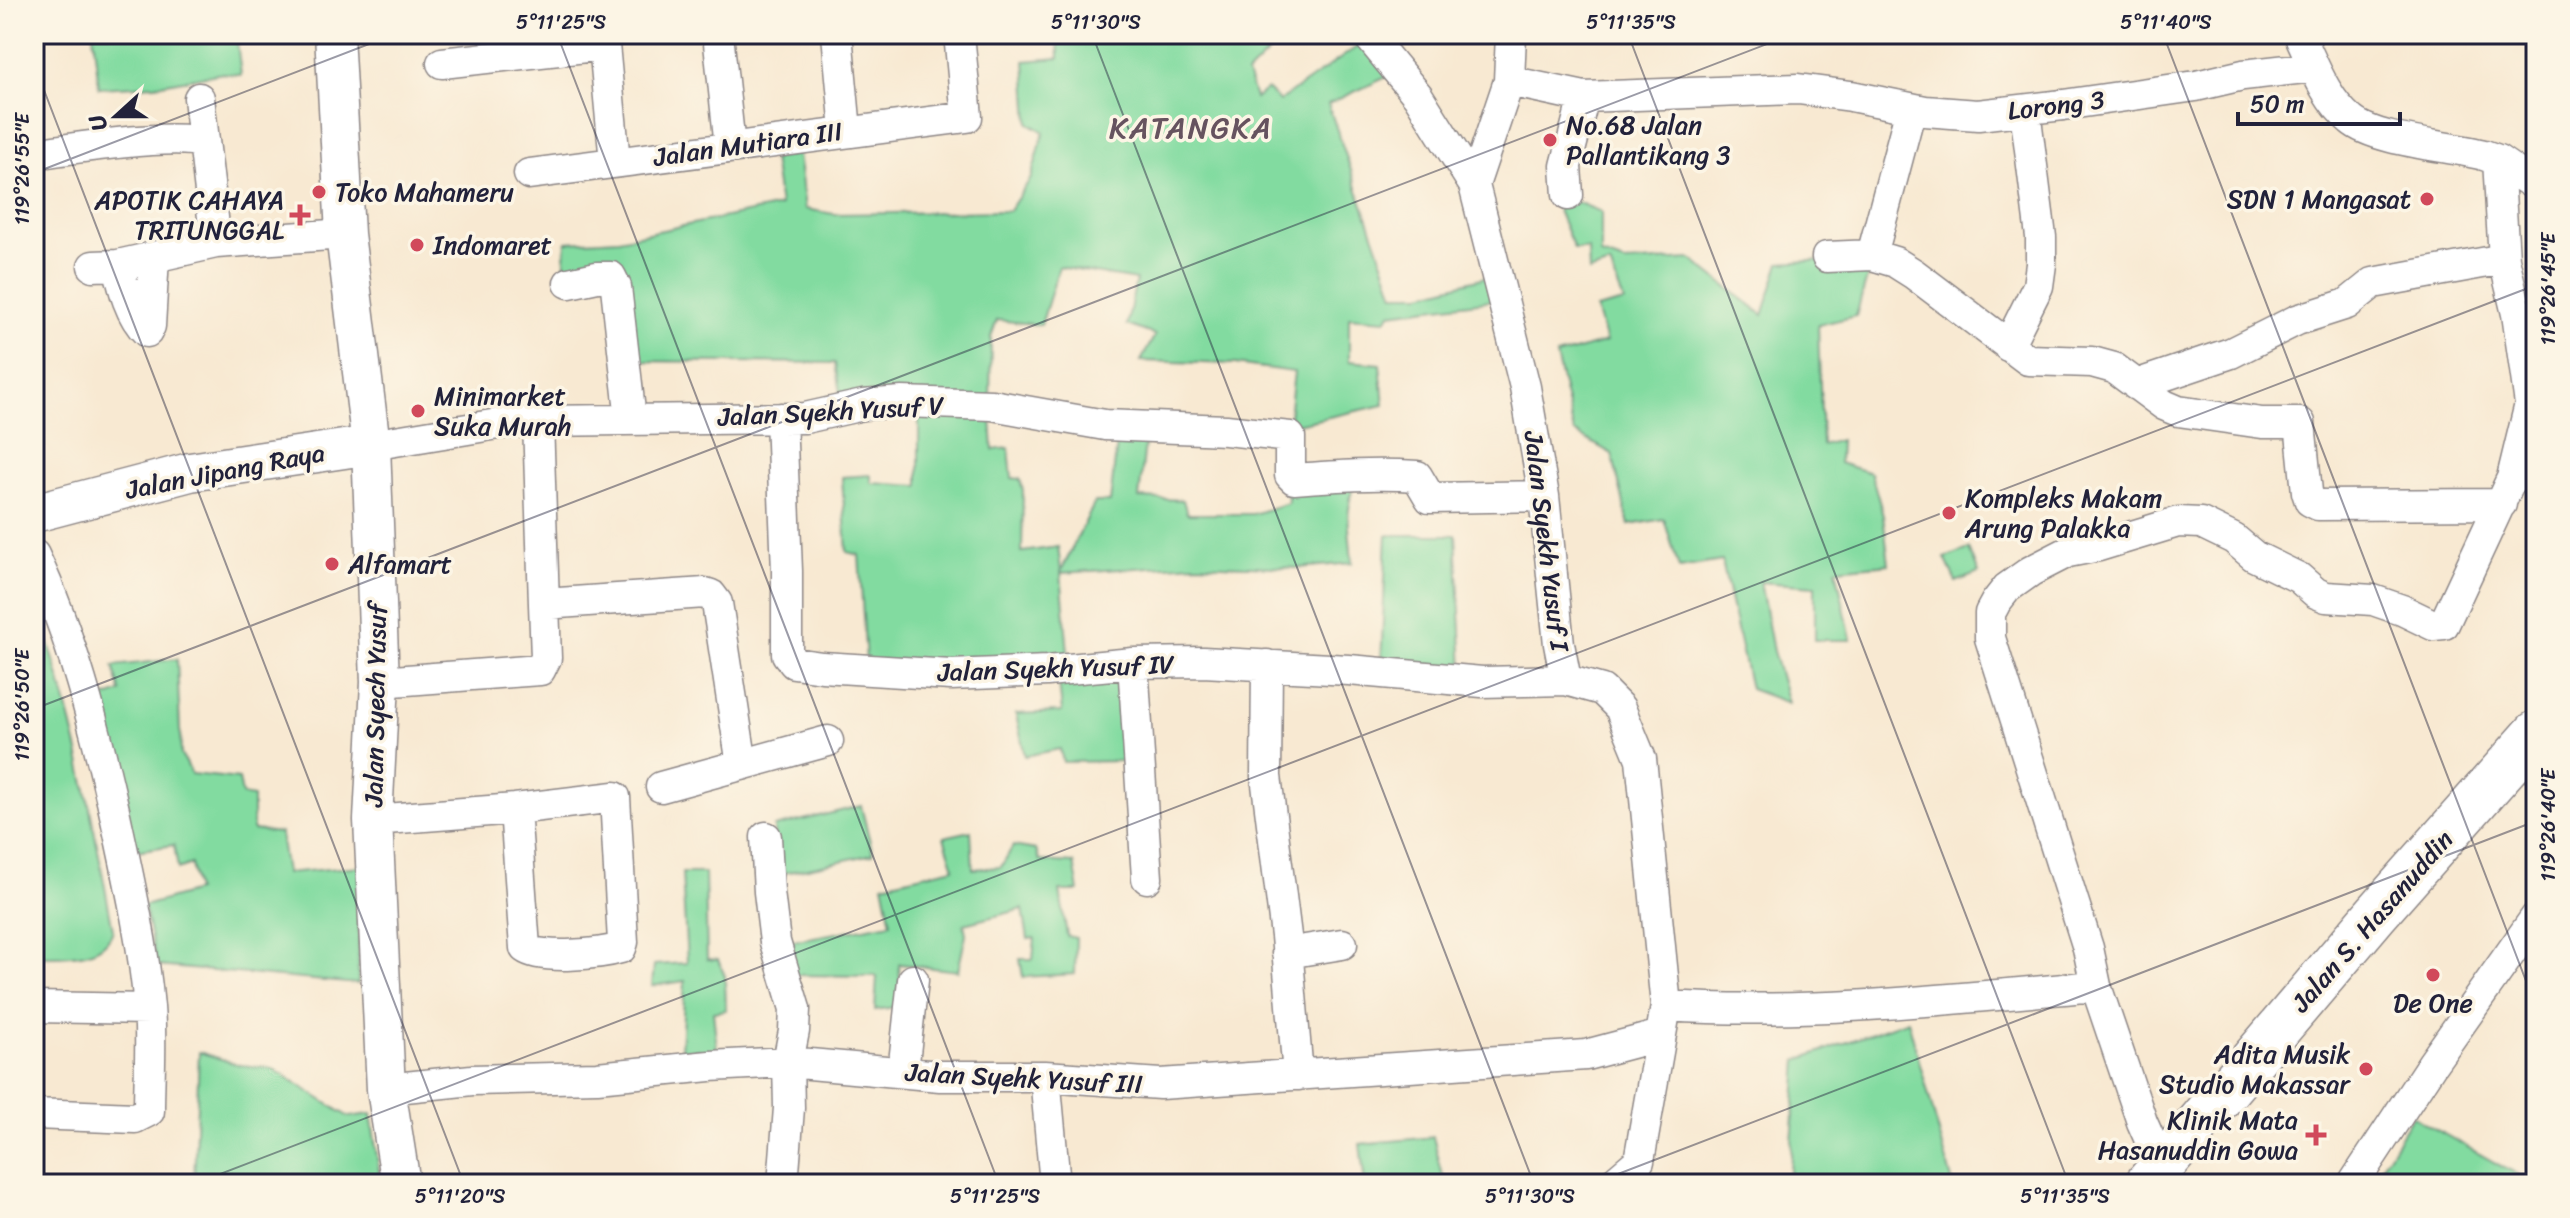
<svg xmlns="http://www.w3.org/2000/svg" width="2570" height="1218" viewBox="0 0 2570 1218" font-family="Sriracha,sans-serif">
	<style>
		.green { fill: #82dba0; stroke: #527e6e; stroke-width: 2 }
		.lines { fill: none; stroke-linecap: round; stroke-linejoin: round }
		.minor-casing { stroke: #8d8686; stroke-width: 33 }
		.major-casing { stroke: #8d8686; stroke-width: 41 }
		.highway-casing { stroke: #8d8686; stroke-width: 47 }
		.minor { stroke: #fff; stroke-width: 30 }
		.major { stroke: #fff; stroke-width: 38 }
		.highway { stroke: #fff; stroke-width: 44 }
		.ticks { fill: none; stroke: #22223b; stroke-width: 2; stroke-opacity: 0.45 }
		.poi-dot { fill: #d1495b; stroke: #fcf5e5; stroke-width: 3 }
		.labels { text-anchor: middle; stroke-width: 7; stroke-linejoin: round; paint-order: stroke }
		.street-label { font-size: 26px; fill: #22223b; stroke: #fcf5e5 }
		.poi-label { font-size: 26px; fill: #22223b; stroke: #fcf5e5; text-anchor: start }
		.quarter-label { font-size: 30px; letter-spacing: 2px; fill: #66535f; stroke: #fcf5e5 }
		.neatline { fill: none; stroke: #22223b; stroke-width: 3 }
		.ticks-label { font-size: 20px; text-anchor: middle; fill: #22223b }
	</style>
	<rect width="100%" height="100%" fill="#fcf5e5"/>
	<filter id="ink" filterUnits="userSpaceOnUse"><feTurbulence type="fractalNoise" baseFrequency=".0125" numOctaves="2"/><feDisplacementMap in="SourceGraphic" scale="16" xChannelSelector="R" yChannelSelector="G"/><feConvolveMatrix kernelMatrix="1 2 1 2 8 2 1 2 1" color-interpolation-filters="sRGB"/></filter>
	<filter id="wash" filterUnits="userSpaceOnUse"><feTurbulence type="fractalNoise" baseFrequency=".006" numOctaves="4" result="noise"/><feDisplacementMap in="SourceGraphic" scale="32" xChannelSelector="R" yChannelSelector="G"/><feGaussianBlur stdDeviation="1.8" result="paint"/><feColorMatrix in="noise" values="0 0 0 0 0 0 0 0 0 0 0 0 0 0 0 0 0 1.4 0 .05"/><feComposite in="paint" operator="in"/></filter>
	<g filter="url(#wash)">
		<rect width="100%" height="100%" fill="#f8e9d2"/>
		<!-- green -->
		<path class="green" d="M93,34H236L241,75L223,73L155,85L99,88Z
			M1058,34H1294L1270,51L1247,74L1255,98L1267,89L1279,101L1361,44L1389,76L1328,104L1394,294H1422L1489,276L1494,300L1390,313L1386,320L1349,317V361L1380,364L1384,405L1288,426L1294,372L1235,364L1141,361L1155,335L1127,325L1136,280L1059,267L1041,325L997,320L991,337L990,402L842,404L835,363L621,361L611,274L564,277L566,242L619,239L780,206L773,159L798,154L805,209L834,214L1009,211L1031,178L1044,132L1029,123L1025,61L1059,58Z
			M1550,191L1601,212V255L1625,263L1691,259L1763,315L1780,263L1873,257L1856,316L1818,325L1822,445L1840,440L1839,463L1871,473L1883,515L1889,564L1836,569L1851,640H1815V586L1760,582L1773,651L1788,703L1750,689L1722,561L1679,568L1664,519L1629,525L1612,454L1574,432L1556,356L1606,342L1596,309L1624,302L1610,265L1589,272L1588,249H1574Z
			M919,415L991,418L993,450L1009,448L1012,478L1020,479L1023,491L1022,552L1058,547L1061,571L1095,502H1110L1117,443H1145L1139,498L1183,500L1187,514H1253L1288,503L1287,487L1353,481L1348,516L1352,563L1298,568L1196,564L1061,573L1069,664L866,662L859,555L847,552L842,477L871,475V483L919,486Z
			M1387,535H1456L1463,672L1381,664Z
			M1969,549L1979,573L1956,582L1945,558Z
			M34,601C74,707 92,819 113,930C103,961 60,955 34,956Z
			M177,659L181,755L192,774L239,779L242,795L253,797V830L280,833L286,873L360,866L358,984L157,966L144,906L196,891L191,864L178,869L174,845L135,851L96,701L121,692L113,666Z
			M1127,672L1125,761L1063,762L1060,749L1025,756L1016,714L1062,712L1059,682Z
			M861,806L873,854L775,875L774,827Z
			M971,831L973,869L1001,867L1013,846L1036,850L1040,861L1074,863L1079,891H1060L1067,936L1076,938L1075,974L1023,977L1020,959H1033L1035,938L1028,939L1023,909L964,924L966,934L958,971L899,964L902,1006L875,1010L877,976L791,975L781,943L891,923L883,884L954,868L944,837Z
			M682,873H705L707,959L718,960L725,976L726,1010L713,1012L718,1058L700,1060L699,1049L681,1050L685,981L652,986L654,965L687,963Z
			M1908,1020L1953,1184H1789L1798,1060Z
			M199,1052L240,1065L272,1068L349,1117L371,1114L381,1184H194Z
			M2412,1116L2533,1184H2371Z
			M1433,1137L1445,1184H1365L1360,1144Z"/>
	</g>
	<g filter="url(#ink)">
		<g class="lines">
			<defs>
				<path id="minor" d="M603,34L615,162
					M718,34L730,147
					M837,34L846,131
					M1367,34L1418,96L1474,185L1525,387L1544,496L1559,644L1566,680
					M2299,34C2313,63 2325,99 2351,120C2375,141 2450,146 2484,155L2498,160L2536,186
					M442,63L604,45
					M1509,81L1584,97L1798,89L1851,96L1925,111L1978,115L2063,105L2196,86L2243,75L2314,67
					M199,98L216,243
					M1911,108L1872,255L1895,262L1914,274L2028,360L2092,362L2114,368L2164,405L2178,411L2262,423H2300L2307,492L2310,501L2318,505L2501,504
					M34,154C66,149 179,132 204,143
					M529,174L967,117L959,34
					M1474,185L1509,81L1511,34
					M1568,195L1566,166L1584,97
					M1827,257L1872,255
					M118,265C123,287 130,316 147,332L150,326L154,257
					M93,266L118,265L216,243L345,234
					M569,283L597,277H611L616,287L631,420
					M2008,346L2038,286L2041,264V237L2025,110
					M2136,385L2231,353L2297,320L2347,304L2373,283L2504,259
					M781,418L787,571V654L794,663L822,667L951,675L1047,671L1133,663L1203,662L1349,670L1482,682L1566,680L1602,690L1620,708L1641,759L1666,1006L1639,1161L1612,1184
					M538,421L544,604
					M371,445L498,424L538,421L805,418L863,405L902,402L992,405L1105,425L1226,430L1290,437V475L1294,479C1335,476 1376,473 1417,476L1430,498L1544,496
					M34,555C72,636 94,723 114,810C128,875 143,940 149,1007C152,1041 149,1077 149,1111L135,1118L34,1114
					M1133,663L1147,878
					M1267,665L1266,776L1286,936L1298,1075
					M380,682L540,670L546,658L544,604L705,593L711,595L717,603L742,765
					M661,787L828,741
					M373,820L515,809L615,797L623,942L621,948C601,954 541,960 525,948L515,809
					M766,837L769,892L775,942L795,1009L794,1031L788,1062L789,1108L783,1184
					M1287,953L1342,944
					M2096,986L2088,948L1990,638V613L1996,602L2007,588L2031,571L2068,552L2099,546L2178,522L2201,523L2234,539L2254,556L2299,578L2316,593L2326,597L2373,600L2402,610L2433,625L2444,624L2512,478L2530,404L2517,314L2504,259L2498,160
					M1666,1006C1809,1015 1954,999 2096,986L2142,1122L2162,1167
					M34,1007L149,1009
					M903,1072L913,980
					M1045,1076L1055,1184
					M386,1089L472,1080L597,1077L710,1066L788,1062L940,1076H1045L1160,1084L1586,1055L1661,1035
					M2353,1184L2432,1064L2536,917"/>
				<path id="major" d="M334,34L345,234L371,445L380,682L373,820L386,1089L401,1184
					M34,513L190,472L371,445"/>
				<path id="highway" d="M2147,1184L2376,914L2536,733"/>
			</defs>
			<!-- minor casing -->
			<use href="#minor" class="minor-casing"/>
			<!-- major casing -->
			<use href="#major" class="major-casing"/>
			<!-- highway casing -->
			<use href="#highway" class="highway-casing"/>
			<!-- minor -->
			<use href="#minor" class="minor"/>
			<!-- major -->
			<use href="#major" class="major"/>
			<!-- highway -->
			<use href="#highway" class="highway"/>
		</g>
	</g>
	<!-- ticks -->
	<path class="ticks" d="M557,34L999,1184M1092,34L1534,1184M1628,34L2069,1184M2163,34L2536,1007M34,64L464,1184M34,173L395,34M34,709L1793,34M194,1184L2536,285M1592,1184L2536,821"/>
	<!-- markers -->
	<g class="poi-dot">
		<circle cx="1550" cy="140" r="8"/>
		<circle cx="319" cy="192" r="8"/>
		<circle cx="2427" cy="199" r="8"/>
		<path d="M296 203h8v8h8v8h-8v8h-8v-8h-8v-8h8z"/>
		<circle cx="417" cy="245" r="8"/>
		<circle cx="418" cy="411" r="8"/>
		<circle cx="1949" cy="513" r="8"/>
		<circle cx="332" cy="564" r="8"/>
		<circle cx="2433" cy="975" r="8"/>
		<circle cx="2366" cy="1069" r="8"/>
		<path d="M2312 1123h8v8h8v8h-8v8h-8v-8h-8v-8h8z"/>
	</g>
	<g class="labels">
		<!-- street labels -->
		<g class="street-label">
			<text transform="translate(2056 105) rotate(-7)" y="9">Lorong 3</text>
			<text transform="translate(748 144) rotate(-8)" y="9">Jalan Mutiara III</text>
			<text transform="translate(831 411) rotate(-3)" y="9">Jalan Syekh Yusuf V</text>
			<text transform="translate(225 471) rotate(-11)" y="9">Jalan Jipang Raya</text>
			<text transform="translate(1547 541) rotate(83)" y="9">Jalan Syekh Yusuf I</text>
			<text transform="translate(1056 668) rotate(-2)" y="9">Jalan Syekh Yusuf IV</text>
			<text transform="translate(375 705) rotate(-89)" y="9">Jalan Syech Yusuf</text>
			<text transform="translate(2372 921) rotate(-49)" y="9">Jalan S. Hasanuddin</text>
			<text transform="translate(1024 1078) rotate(3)" y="9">Jalan Syehk Yusuf III</text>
		</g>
		<!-- poi labels -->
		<g class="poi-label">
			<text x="1566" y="134">No.68 Jalan<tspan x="1566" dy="30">Pallantikang 3</tspan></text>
			<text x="335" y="201">Toko Mahameru</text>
			<text x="2411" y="208" text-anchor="end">SDN 1 Mangasat</text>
			<text x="284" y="209" text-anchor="end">APOTIK CAHAYA<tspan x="284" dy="30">TRITUNGGAL</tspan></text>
			<text x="433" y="254">Indomaret</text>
			<text x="434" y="405">Minimarket<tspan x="434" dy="30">Suka Murah</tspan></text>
			<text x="1965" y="507">Kompleks Makam<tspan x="1965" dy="30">Arung Palakka</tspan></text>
			<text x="348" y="573">Alfamart</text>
			<text x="2433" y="1012" text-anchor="middle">De One</text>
			<text x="2350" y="1063" text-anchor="end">Adita Musik<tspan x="2350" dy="30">Studio Makassar</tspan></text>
			<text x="2298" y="1129" text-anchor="end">Klinik Mata<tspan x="2298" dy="30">Hasanuddin Gowa</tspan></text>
		</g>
		<!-- quarter labels -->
		<g class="quarter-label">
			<text x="1191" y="138">KATANGKA</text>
		</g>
	</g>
	<!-- margin -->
	<rect width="2570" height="1218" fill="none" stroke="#fcf5e5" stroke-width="88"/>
	<!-- north arrow -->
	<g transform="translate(116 116) rotate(249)" stroke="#fcf5e5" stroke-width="6" paint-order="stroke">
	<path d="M0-6L14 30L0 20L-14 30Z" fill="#22223b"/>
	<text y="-12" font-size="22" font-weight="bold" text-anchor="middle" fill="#22223b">U</text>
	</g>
	<!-- scale -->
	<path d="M2238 112v12h162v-12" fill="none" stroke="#22223b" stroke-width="4"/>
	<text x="2250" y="112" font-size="24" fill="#22223b" stroke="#fcf5e5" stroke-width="6" paint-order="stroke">50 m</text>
	<rect x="44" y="44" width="2482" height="1130" class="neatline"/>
	<g class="ticks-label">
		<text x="561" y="29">5°11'25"S</text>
		<text x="1096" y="29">5°11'30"S</text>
		<text x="1631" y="29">5°11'35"S</text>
		<text x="2166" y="29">5°11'40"S</text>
		<text transform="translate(22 169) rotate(-90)" y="7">119°26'55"E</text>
		<text transform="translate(2548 289) rotate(-90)" y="7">119°26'45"E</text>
		<text transform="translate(22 705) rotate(-90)" y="7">119°26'50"E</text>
		<text transform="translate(2548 825) rotate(-90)" y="7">119°26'40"E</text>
		<text x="460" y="1203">5°11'20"S</text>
		<text x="995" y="1203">5°11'25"S</text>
		<text x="1530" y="1203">5°11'30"S</text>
		<text x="2065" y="1203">5°11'35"S</text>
	</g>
</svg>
